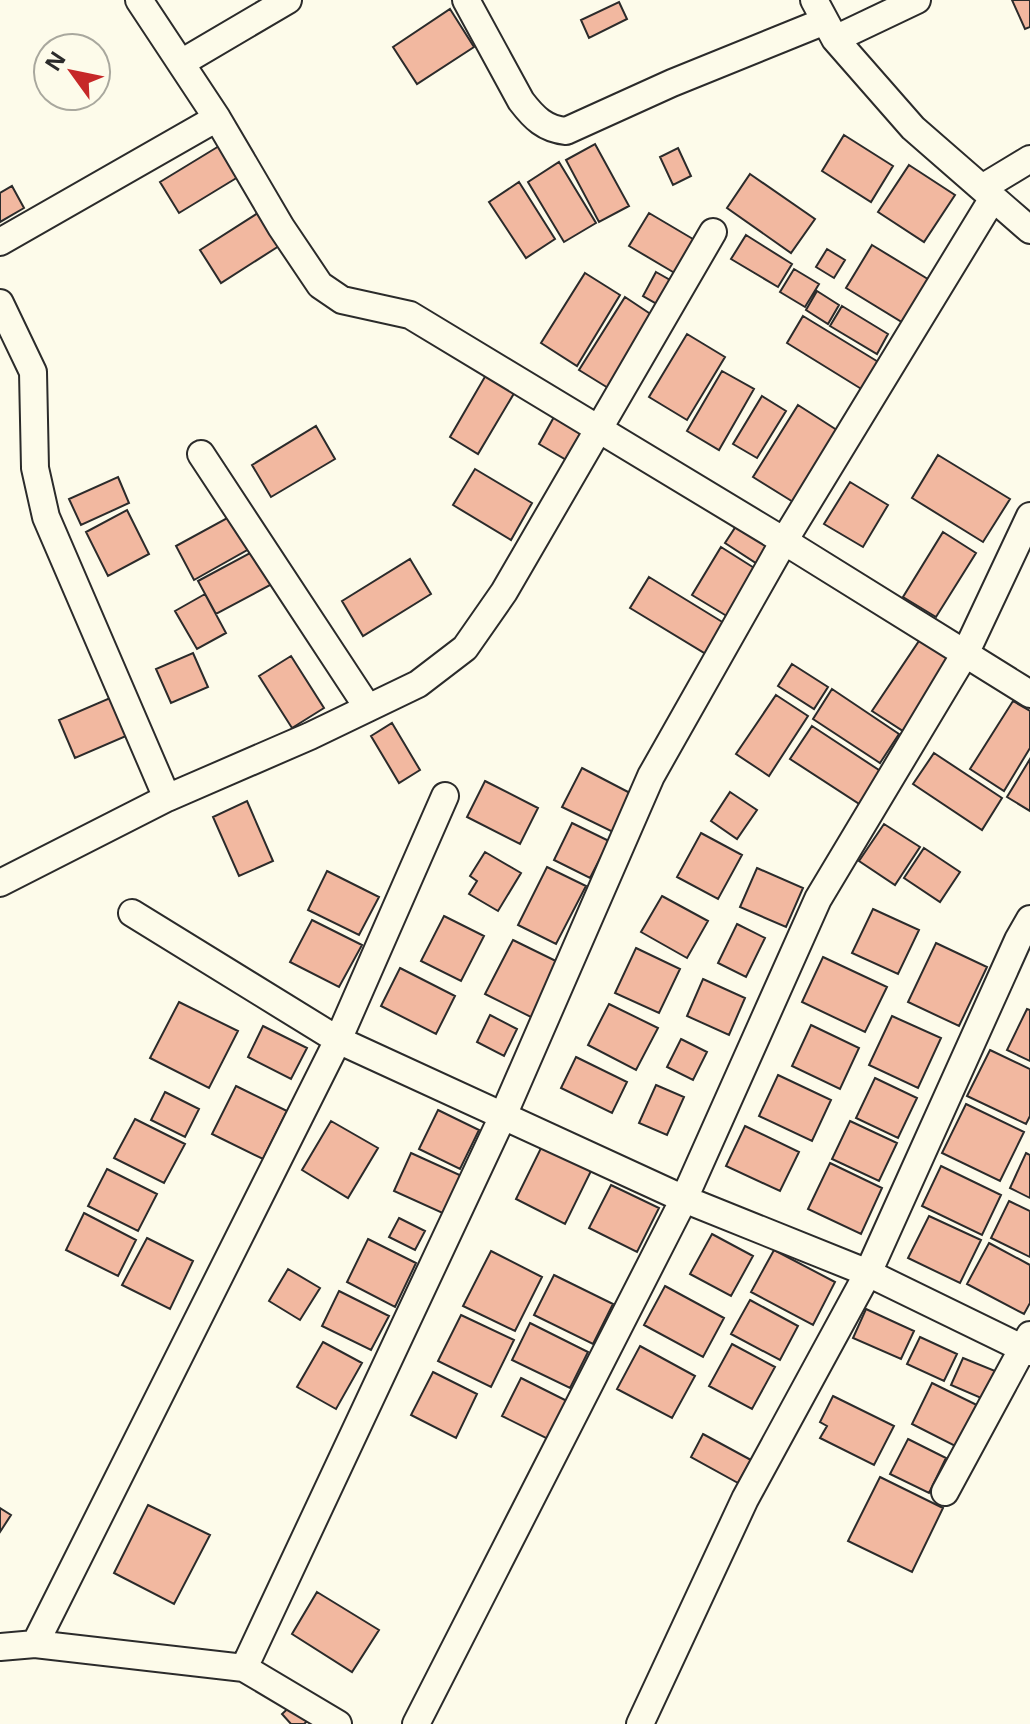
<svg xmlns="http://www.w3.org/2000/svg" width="1030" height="1724" viewBox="0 0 1030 1724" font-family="'Noto Sans',sans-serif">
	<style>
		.building { fill: #f2b8a0; stroke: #2b2b2b; stroke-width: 2 }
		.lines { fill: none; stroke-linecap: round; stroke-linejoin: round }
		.street-casing { stroke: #2b2b2b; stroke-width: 30 }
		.street { stroke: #fdfbea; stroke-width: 26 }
	</style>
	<rect width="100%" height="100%" fill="#fdfbea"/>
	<!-- building -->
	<path class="building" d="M1012,0H1030V27L1025,29Z
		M619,2L627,19L589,38L581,20Z
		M450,9L474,47L417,84L393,47Z
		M844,135L893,166L871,202L822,171Z
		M224,143L243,174L179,213L160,182Z
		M595,144L629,206L599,222L566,160Z
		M678,148L691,176L673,185L660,157Z
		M559,162L596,223L564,242L528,182Z
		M909,165L955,195L924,242L878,212Z
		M750,174L815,219L791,253L727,208Z
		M519,182L555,239L526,258L489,202Z
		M12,186L24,208L0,222V193Z
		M258,213L279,246L221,283L200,250Z
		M649,213L698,242L678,275L629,246Z
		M746,235L792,264L778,287L731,259Z
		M872,245L936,284L910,327L846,288Z
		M827,249L845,260L834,278L816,267Z
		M794,269L819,284L805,307L780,292Z
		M656,272L677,284L664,308L643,296Z
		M585,273L620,295L577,366L541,343Z
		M817,291L839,305L828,324L806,310Z
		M625,297L658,319L613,391L579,370Z
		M842,306L888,334L877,354L830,326Z
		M803,316L880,363L863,390L787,343Z
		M687,334L725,357L687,420L649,397Z
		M490,368L519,385L478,454L450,437Z
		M722,371L754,389L719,450L687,431Z
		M762,396L786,411L757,458L733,444Z
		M798,405L843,434L798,505L753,477Z
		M559,408L595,429L575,465L539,444Z
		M316,426L335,459L271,497L252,465Z
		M938,455L1010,499L983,542L912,498Z
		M475,469L532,503L511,540L453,505Z
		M118,477L129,503L81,525L69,499Z
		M850,482L888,505L863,547L824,524Z
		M127,510L149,554L108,576L86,532Z
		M240,511L258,544L194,580L176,546Z
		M742,517L779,541L762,567L725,543Z
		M943,532L976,553L936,617L903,597Z
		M267,544L285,577L216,614L198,581Z
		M721,547L759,571L730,618L692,595Z
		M410,559L431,594L363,636L342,601Z
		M649,577L724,623L706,654L630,608Z
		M205,594L226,633L197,649L175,611Z
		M921,638L951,658L903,731L872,711Z
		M193,653L208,687L171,703L156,669Z
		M291,656L324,708L292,728L259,676Z
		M792,664L828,687L814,709L778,686Z
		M131,689L147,727L75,758L59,720Z
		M832,689L899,734L880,763L813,719Z
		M776,695L808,716L769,776L736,754Z
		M1013,701L1030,711V748L1004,791L970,769Z
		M392,723L420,770L399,783L371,736Z
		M812,726L885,774L864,807L790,759Z
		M934,753L1002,798L982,830L913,784Z
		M1030,759V811L1007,797Z
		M582,768L632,794L613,832L562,807Z
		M485,781L538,808L520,844L467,817Z
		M730,792L757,810L737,839L711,821Z
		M247,801L273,861L239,876L213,817Z
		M572,823L609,841L590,878L554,860Z
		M884,824L920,847L895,885L859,861Z
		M701,833L742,855L718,899L677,877Z
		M924,848L960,872L940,902L904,878Z
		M485,852L521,873L498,911L469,894L477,881L470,876Z
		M547,867L586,886L556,944L518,925Z
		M757,868L803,888L786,927L740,907Z
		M327,871L379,897L359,935L308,910Z
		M662,896L708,921L687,958L641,932Z
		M873,909L919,930L898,974L852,953Z
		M444,916L484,936L461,981L421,961Z
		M312,920L362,945L339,987L290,962Z
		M737,924L765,938L746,977L718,963Z
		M513,940L562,964L535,1019L485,994Z
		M936,943L987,967L959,1026L908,1002Z
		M636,948L680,969L659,1013L615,993Z
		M823,957L887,987L865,1032L802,1002Z
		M400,968L455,996L436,1034L381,1006Z
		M703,979L745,998L729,1035L687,1016Z
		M179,1002L238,1031L209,1088L150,1058Z
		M609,1004L658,1028L636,1070L588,1045Z
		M1027,1009L1030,1010V1061L1007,1050Z
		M490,1015L517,1029L504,1056L477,1042Z
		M892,1016L941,1038L918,1088L869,1065Z
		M811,1025L859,1048L840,1089L792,1066Z
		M263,1026L307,1048L291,1079L248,1057Z
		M681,1039L707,1052L693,1080L667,1067Z
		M990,1050L1030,1069V1116L1026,1124L967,1096Z
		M576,1057L627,1082L612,1113L561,1088Z
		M778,1075L831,1100L812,1141L759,1116Z
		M875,1078L917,1098L898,1138L856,1118Z
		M656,1085L684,1097L667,1135L639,1123Z
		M236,1086L287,1111L263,1159L212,1134Z
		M165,1092L199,1109L185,1137L151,1120Z
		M966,1104L1024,1132L1000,1181L942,1153Z
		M438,1110L479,1130L460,1169L419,1149Z
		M135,1119L185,1144L164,1183L114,1158Z
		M331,1121L378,1148L348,1198L302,1170Z
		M850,1121L897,1143L879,1181L832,1159Z
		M745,1126L799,1152L780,1191L726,1166Z
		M542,1146L591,1171L565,1224L516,1199Z
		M411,1153L464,1177L447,1215L394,1191Z
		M1026,1153L1030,1155V1198L1010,1188Z
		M830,1163L882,1188L861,1234L808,1209Z
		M941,1166L1001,1195L982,1235L922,1206Z
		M107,1169L157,1194L138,1231L88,1206Z
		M611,1185L659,1208L637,1252L589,1228Z
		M1009,1201L1030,1211V1257L991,1238Z
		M84,1213L136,1240L118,1276L66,1250Z
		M929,1216L981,1240L960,1283L908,1258Z
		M399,1218L425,1231L415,1250L389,1237Z
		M712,1234L753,1256L731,1296L690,1274Z
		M147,1238L193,1261L170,1309L122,1285Z
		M368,1239L416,1263L395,1307L347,1282Z
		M989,1243L1030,1265V1303L1024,1314L967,1284Z
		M774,1250L835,1282L813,1325L751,1292Z
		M491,1251L542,1277L515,1331L463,1306Z
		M288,1269L320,1288L300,1320L269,1301Z
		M554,1275L613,1304L593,1344L534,1315Z
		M665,1286L724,1318L703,1357L644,1325Z
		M339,1291L389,1316L371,1350L322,1326Z
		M750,1300L798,1326L780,1360L731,1334Z
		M866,1309L914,1331L901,1359L853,1338Z
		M461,1315L514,1340L491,1387L438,1361Z
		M530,1323L588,1352L570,1388L512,1360Z
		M920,1337L957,1354L944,1381L907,1364Z
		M323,1342L362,1363L336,1409L297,1387Z
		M732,1344L775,1367L752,1409L709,1386Z
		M640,1346L695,1376L672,1418L617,1389Z
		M963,1358L1000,1373L988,1401L951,1385Z
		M433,1372L477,1394L456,1438L411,1415Z
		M521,1378L569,1402L550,1440L502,1416Z
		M932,1383L987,1410L967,1452L912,1424Z
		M833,1396L894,1426L874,1465L820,1438L827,1426L820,1422Z
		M703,1434L751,1460L738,1483L691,1457Z
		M908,1439L946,1458L929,1493L890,1474Z
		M880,1477L943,1508L912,1572L848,1541Z
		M148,1505L210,1535L174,1604L114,1573Z
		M0,1508L11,1515L0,1532Z
		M317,1592L379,1630L352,1672L292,1634Z
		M297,1700L312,1717L304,1724H291L282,1714Z"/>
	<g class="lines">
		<defs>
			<path id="street" d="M139,0L217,118L281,227L320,285L342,300L410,315L784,541L1030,694
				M466,0L521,101C534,118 545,129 566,131L672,83L825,21
				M814,0L835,39L913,128L1030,230
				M835,39L917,0
				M181,63L288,0
				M982,188L1030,159
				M0,242L217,118
				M0,303L33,372L35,468L46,517L167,798
				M201,454L368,708
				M0,883L167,798L310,736L418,684L465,648L504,592L713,232
				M132,913L338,1040L684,1199L868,1273L1030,1352
				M945,1492L1030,1335
				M35,1644L338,1040L445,796
				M0,1647L35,1644L244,1668L338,1724
				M244,1668L502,1118L651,776L784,541L993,198
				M416,1724L684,1199L818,899L966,652L1030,516
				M640,1724L745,1499L868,1273L1018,940L1030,919"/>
		</defs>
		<!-- street casing -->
		<use href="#street" class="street-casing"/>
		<!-- street -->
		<use href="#street" class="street"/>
	</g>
	<!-- north arrow -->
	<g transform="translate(72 72) rotate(303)"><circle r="38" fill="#fdfbea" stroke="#a9a89e" stroke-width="2"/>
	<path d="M0-6L14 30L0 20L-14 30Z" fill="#c62828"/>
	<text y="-12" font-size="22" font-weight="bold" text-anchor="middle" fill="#2b2b2b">N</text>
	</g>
</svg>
